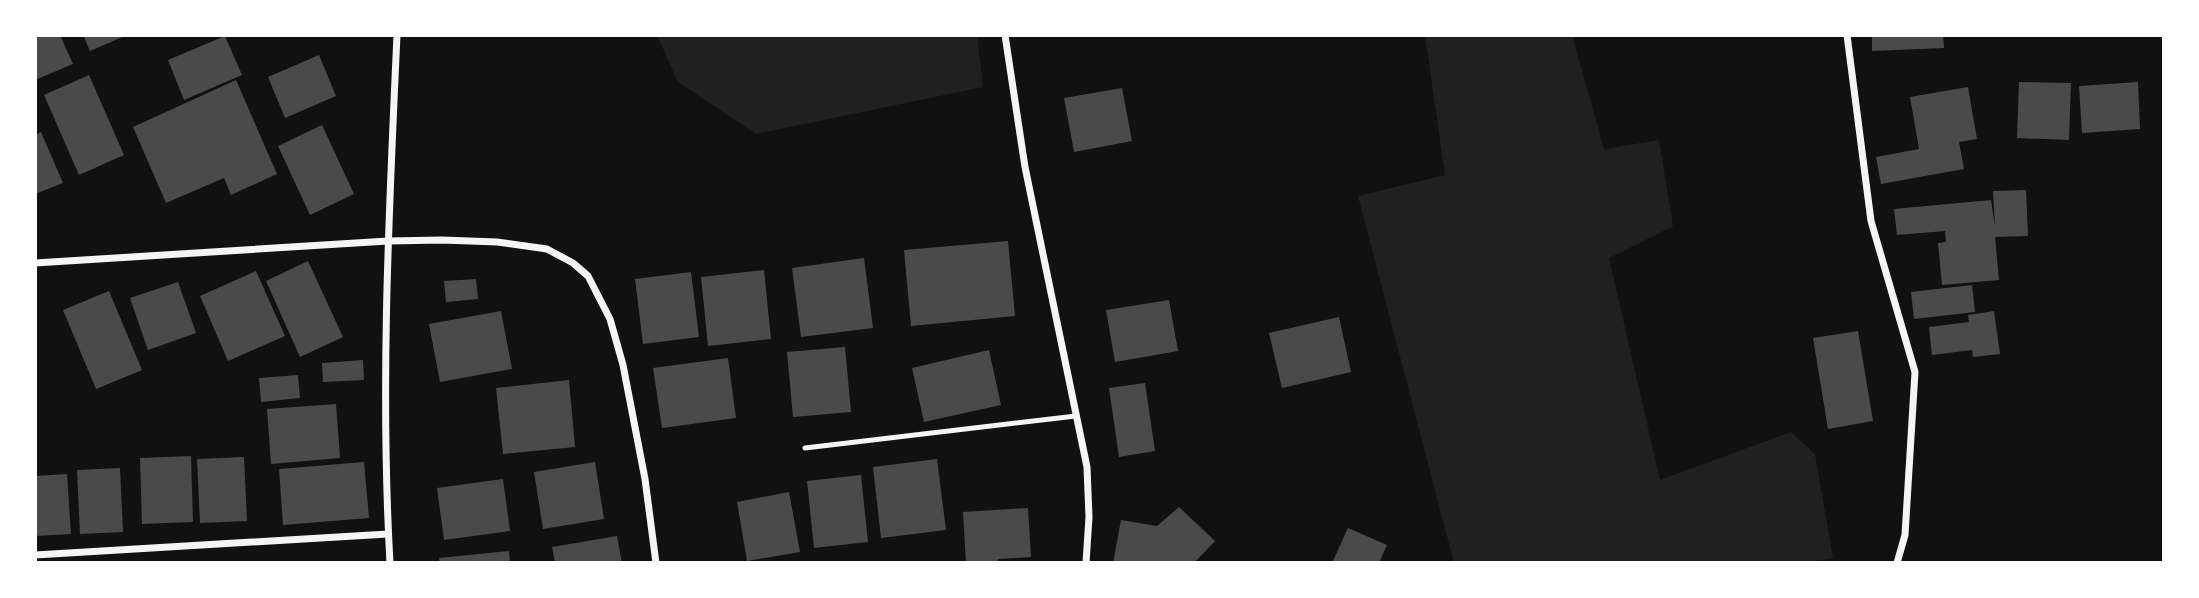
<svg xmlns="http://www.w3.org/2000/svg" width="2199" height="598" viewBox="0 0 2199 598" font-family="'PT Sans',sans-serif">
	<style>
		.green { fill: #202020 }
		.building { fill: #4a4a4a }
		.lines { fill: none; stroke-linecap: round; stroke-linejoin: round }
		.service { stroke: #f5f5f5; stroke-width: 5 }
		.minor { stroke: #f5f5f5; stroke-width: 7 }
	</style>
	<rect width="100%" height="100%" fill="#111"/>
	<!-- green -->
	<path class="green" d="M657,35H977L983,87L756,134L678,82Z
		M1425,35H1572L1604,149L1659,140L1673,226L1609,258L1660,480L1791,432L1815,454L1833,558L1803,563H1454L1358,196L1445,175Z"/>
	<!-- building -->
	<path class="building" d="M35,35H60L73,64L35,80Z
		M83,35H127L90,51Z
		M1872,35H1943L1944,48L1872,51Z
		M225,36L242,75L184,100L168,60Z
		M319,55L336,96L285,118L268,77Z
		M89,75L124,155L79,175L44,95Z
		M236,80L277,174L231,195L224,178L166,203L133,127Z
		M2019,82L2071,83L2069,140L2017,138Z
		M2138,82L2140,129L2082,133L2079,86Z
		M1968,87L1977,139L1959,142L1964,169L1881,184L1876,157L1919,149L1910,97Z
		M1122,88L1132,141L1074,152L1064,98Z
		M322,125L354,194L310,215L278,146Z
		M41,132L63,183L35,194V135Z
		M2026,190L2028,236L1995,237L1999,280L1942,285L1938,243L1946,242L1945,231L1897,235L1894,209L1991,200L1995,227L1993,191Z
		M1008,241L1015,316L911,326L904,250Z
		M864,258L873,328L801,337L792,268Z
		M308,261L343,337L300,357L266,281Z
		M764,270L771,339L708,346L701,277Z
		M256,271L285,336L228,361L200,296Z
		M691,272L699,337L643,344L635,279Z
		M476,279L478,299L446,302L444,281Z
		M178,282L196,333L148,350L130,298Z
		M1972,285L1975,312L1914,319L1911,292Z
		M109,291L142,370L96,389L63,310Z
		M1169,300L1178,351L1115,362L1106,310Z
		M501,311L512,369L440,382L429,324Z
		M1994,311L2000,354L1973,357L1972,350L1932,355L1929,327L1969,322L1968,315Z
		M1339,317L1351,372L1282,388L1269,333Z
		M1858,331L1873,421L1828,429L1813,338Z
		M845,347L851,412L793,417L787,352Z
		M989,350L1001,405L924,422L912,368Z
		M728,358L736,418L662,428L653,368Z
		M363,360L364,380L323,382L322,363Z
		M298,375L300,398L261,402L259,378Z
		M569,380L575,447L503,454L496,388Z
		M1145,383L1155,451L1119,457L1109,388Z
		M336,404L340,458L271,464L267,409Z
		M191,456L193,522L142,524L140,458Z
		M244,457L247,521L200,523L197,459Z
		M937,459L946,530L881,538L873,467Z
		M364,462L369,518L283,525L279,469Z
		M595,462L604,519L543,529L534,472Z
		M120,468L123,532L80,534L77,470Z
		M67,474L71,534L35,536V476Z
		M861,475L868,542L814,548L807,481Z
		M503,479L510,531L444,540L437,488Z
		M789,492L800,552L747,561L737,502Z
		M1179,507L1215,541L1194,563H1113L1121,520L1157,526Z
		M1028,508L1031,557L998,559V563H966L963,512Z
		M1348,528L1387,545L1379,563H1332Z
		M617,536L622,563H555L552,547Z
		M509,551L510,563H440L439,558Z"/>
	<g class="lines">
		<!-- service -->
		<path class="service" d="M805,448L1076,416"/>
		<!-- minor -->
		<path class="minor" d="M1005,35L1025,167L1087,467L1089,517L1086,563
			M1847,35L1871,221L1915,372L1905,535L1897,563
			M35,263L388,241L442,240L497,242L547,249L573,263L588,276L610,319L623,365L645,479L656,563
			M35,555L388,534
			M390,563C380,387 389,211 397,35"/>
	</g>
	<!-- border -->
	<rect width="2199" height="598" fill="none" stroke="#ffffff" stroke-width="74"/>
</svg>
